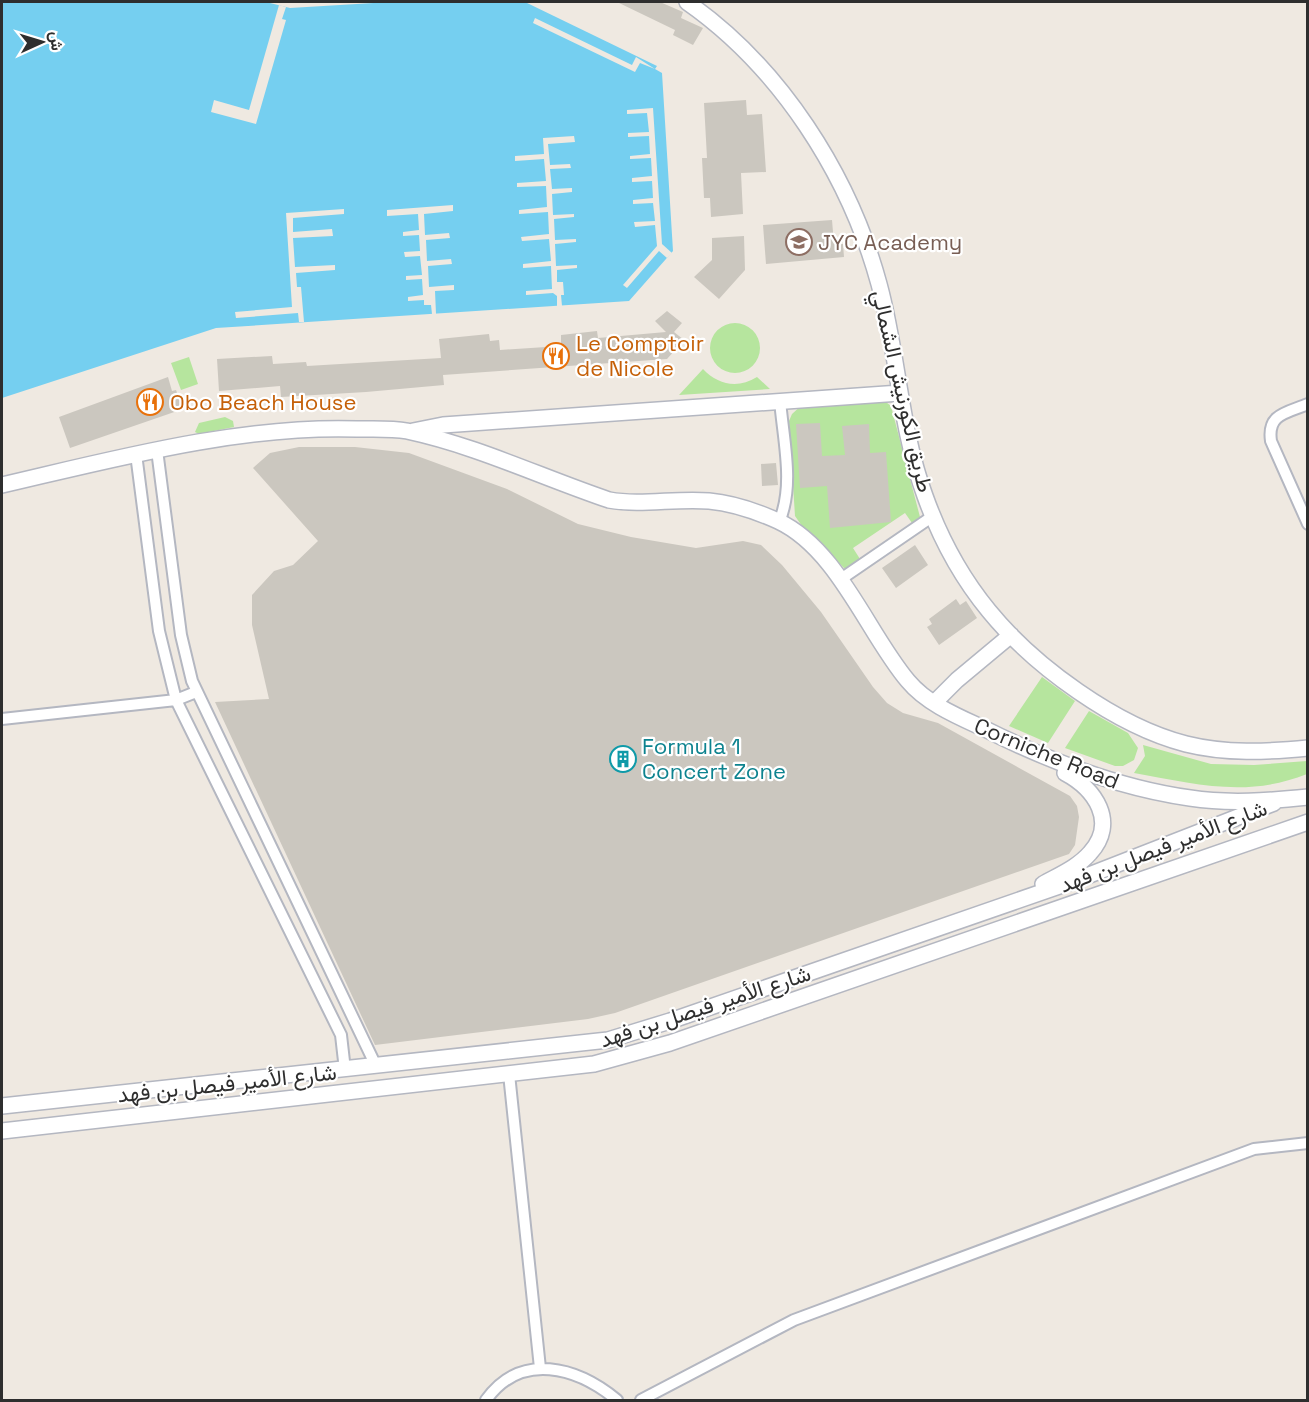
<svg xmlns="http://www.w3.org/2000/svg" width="1309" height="1402" viewBox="0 0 1309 1402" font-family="'Space Grotesk',Vazirmatn,sans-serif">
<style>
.green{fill:#b6e59e}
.water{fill:#75cff0}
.pier{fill:#efe9e1}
.building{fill:#cbc7bf}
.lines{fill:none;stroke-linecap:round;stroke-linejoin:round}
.street-casing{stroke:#b4b7c1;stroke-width:14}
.secondary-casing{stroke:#b4b7c1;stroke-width:18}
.street{stroke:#fff;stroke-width:10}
.secondary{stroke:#fff;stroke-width:15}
.labels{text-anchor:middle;stroke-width:4.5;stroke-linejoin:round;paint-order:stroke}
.education-label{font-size:22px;fill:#785e54;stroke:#fff;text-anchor:start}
.food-label{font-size:22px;fill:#c56008;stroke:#fff;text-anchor:start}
.street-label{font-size:22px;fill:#2e2e2e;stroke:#fff}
.culture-label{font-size:22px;fill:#0d838f;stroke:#fff;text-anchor:start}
</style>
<rect width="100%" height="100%" fill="#efe9e1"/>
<path class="green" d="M710 348a25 25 0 1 1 50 0a25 25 0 1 1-50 0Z
M189,357L198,384L181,390L171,363Z
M703,369C718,385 738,389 757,377L770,389L679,395Z
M882,399L891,406L920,517L912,523L905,513L853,548L860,559L847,568H844L804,529L795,516L789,421L792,414L803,404Z
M225,417L233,421L234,427L199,434L195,432L199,423Z
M1042,677L1075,701L1048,743L1009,726Z
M1089,711L1128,733L1138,748L1134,760L1123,766H1115L1065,748Z
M1143,745L1211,764L1254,765L1307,761V774C1247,798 1195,784 1134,773L1145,756Z"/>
<path class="water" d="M2,2H266L290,8L390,2H525L657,66L655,69L662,73L673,251L629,301L216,328L2,398Z"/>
<path class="pier" d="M279,5L286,7L282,19L286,20L256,124L211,112L214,100L249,110Z
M535,18L632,65L636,57L655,69L640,63L635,72L533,23Z
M653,108L662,244L672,253L667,258L659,251L627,288L623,285L657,246L655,225L635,227L634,222L655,221L653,203L633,204V200L653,198L652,181L632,182V178L652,176L651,158L630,159V156L650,154L649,136L628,137V133L649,132L647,113L627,114V110Z
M574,136L575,142L548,144L550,165L570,164L571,168L550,169L552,189L572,188V192L552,194L553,215L574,214V217L554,219L555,240L576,239V242L555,244L556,266L577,265V268L557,270V282H563L564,295H561L562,306H557V296L553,293L526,295V291L552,289L551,266L523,268V264L551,261L549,239L522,241L521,237L549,234L548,212L519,214V210L547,207L546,186L517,187V183L546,181L544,159L515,161V156L544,154L543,138Z
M453,205V211L424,214L425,235L449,233L450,238L426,240L427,261L451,259L452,264L428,266L429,287L454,285V290L435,291L436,314H432L431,305H424V300L408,301V297L423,295L422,279L406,280V276L422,275L420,256L405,257L404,252L420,251L419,235L403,236V232L419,230L418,214L387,216V210Z
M344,209V214L293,218V232L332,229L333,236L293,238L295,267L335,265V270L296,273L297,287H301L304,322H299L298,313L236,318L235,312L292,307L286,213Z"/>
<path class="building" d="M617,2H660L683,12L681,18L703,28L693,45L673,35L675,30Z
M746,100L747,115L762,114L766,172L741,173L743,214L711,217L710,198H704L702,158H707L704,103Z
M832,220L834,244H843L844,257L766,264L763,225Z
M744,236L745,270L719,299L694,277L712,260V238Z
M667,311L682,323L674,332L684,340L667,359L443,375L444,385L366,392L281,397L280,386L219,391L217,359L272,356L273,364L306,362L307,366L441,358L439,339L489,334L490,341L499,340L500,350L561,346V335L597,331L598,338L666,332L655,321Z
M168,377L172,391L176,390L183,409L70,448L59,417Z
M820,423L822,456L845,455L842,426L869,424L870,453L886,452L891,522L830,528L827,486L800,488L796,424Z
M299,447H355L409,453L507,489L578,524L631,537L696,548L743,541L761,545L782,565L821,612L873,687L887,703L903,713L938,723L1070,796L1077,806L1079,817L1075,845L1069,854L615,1013L588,1019L375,1045L215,702L269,699L252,625V595L274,571L293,565L318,541L253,468L270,453Z
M776,463L778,485L762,486L761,464Z
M915,545L928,565L896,588L882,568Z
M956,599L960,605L966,601L977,618L939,645L927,627L932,624L929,619Z"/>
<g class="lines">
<defs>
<path id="street" d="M1308,404C1286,413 1267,414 1271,441L1308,524
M157,450L181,635L192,681L376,1066
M136,454L159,631L176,700L341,1035L345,1070
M779,522C795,485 783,439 780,400
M841,579L933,516
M2,719L176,700L196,692
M509,1074L540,1368
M486,1400C521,1351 577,1367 617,1400
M641,1400L794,1320L1254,1149L1308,1143"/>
<path id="secondary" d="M687,2C780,67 849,174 879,284C898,353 900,429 925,496C940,538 961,577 989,611C1034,666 1116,726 1186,744C1226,754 1267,752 1308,748
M413,431L443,425L900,393
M2,485C114,459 240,425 357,429C373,429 391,428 407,431C477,446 541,477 609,500C642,506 675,498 709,501C731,503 758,512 778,521C838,549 868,634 908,681C927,704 959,717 985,729C1049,761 1118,788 1190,798C1228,804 1269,801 1308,797
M934,703L957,680L1011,635
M1043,884C1059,875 1078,867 1090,853C1118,822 1095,789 1065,773
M2,1106L608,1040L670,1021L1074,881L1274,803
M2,1131L594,1064L670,1043L1308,822"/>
</defs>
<use href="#street" class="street-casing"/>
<use href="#secondary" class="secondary-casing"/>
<use href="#street" class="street"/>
<use href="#secondary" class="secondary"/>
</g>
<defs>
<symbol id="school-ring" viewBox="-11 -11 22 22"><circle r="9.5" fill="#fff" stroke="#8d6e63" stroke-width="1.5"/><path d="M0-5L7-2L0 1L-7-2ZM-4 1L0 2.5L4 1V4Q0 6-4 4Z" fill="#8d6e63"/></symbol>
<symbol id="restaurant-ring" viewBox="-11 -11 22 22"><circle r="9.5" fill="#fff" stroke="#e8710a" stroke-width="1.5"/><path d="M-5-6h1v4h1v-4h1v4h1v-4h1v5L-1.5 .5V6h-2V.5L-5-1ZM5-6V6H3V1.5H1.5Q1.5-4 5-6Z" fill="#e8710a"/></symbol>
<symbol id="building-ring" viewBox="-11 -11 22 22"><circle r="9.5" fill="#fff" stroke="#0f9aa8" stroke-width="1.5"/><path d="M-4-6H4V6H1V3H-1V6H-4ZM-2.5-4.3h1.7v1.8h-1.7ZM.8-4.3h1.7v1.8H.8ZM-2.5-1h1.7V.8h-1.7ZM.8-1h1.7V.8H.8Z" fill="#0f9aa8"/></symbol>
</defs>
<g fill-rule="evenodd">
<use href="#school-ring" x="784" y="227" width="30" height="30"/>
<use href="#restaurant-ring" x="541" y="341" width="30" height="30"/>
<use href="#restaurant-ring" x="135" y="387" width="30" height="30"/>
<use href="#building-ring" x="608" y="744" width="30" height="30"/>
</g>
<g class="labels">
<g class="education-label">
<text x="818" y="250">JYC Academy</text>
</g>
<g class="food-label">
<text x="576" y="351">Le Comptoir<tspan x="576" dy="25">de Nicole</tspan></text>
<text x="170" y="410">Obo Beach House</text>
</g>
<g class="street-label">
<text transform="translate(903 391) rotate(77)" y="8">طريق الكورنيش الشمالي</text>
<text transform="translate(1047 753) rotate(22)" y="8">Corniche Road</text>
<text transform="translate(1163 846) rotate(-21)" y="8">شارع الأمير فيصل بن فهد</text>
<text transform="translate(705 1006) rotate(-18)" y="8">شارع الأمير فيصل بن فهد</text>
<text transform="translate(227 1083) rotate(-6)" y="8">شارع الأمير فيصل بن فهد</text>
</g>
<g class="culture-label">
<text x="642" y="754">Formula 1<tspan x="642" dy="25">Concert Zone</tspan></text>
</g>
</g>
<rect width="1309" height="1402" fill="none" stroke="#2e2e2e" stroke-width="6"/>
<g transform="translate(42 42) rotate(86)" stroke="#ffffff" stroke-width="4.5" paint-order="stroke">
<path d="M0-4.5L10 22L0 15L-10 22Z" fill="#2e2e2e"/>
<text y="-9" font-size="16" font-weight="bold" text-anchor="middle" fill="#2e2e2e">ش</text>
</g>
</svg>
